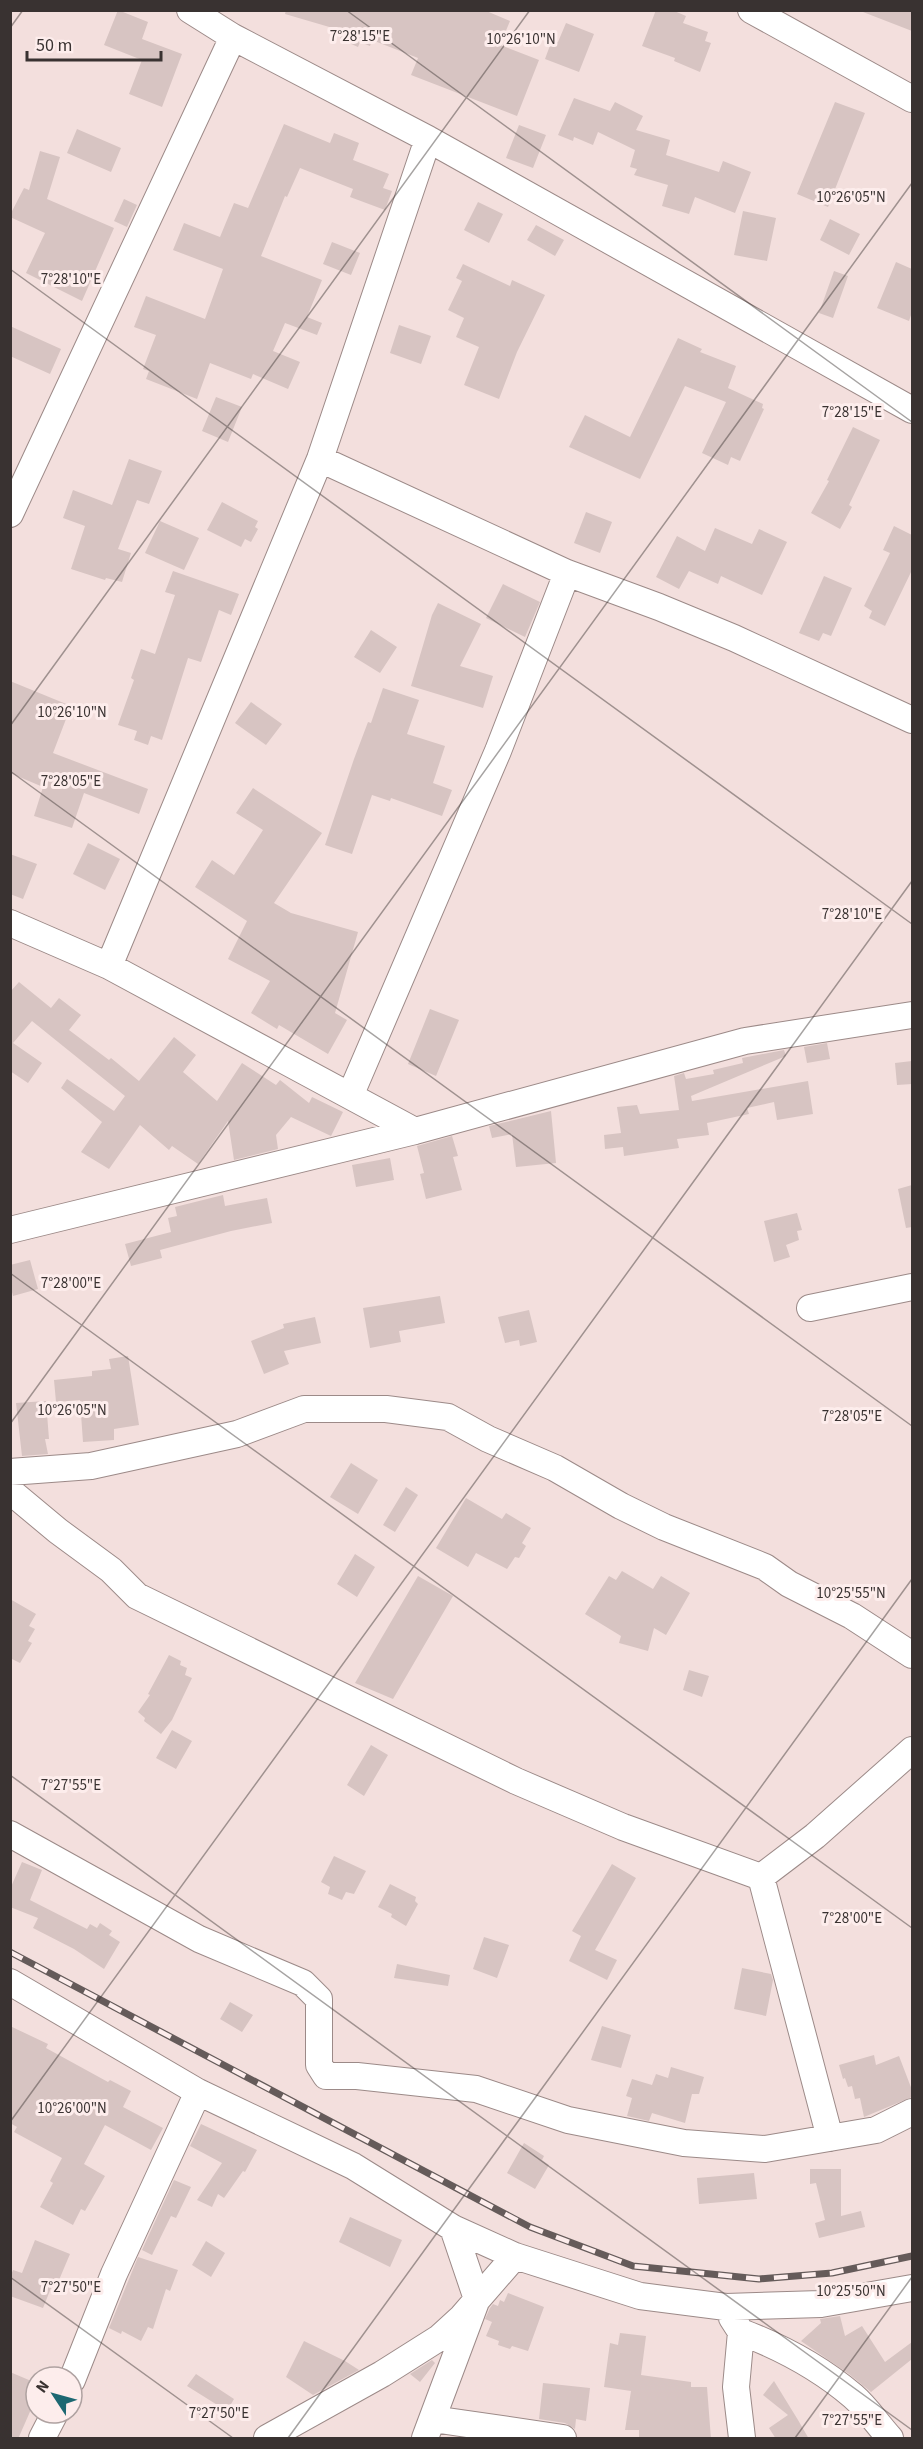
<svg xmlns="http://www.w3.org/2000/svg" width="923" height="2449" viewBox="0 0 923 2449" font-family="'Source Sans 3',sans-serif">
<style>
.building{fill:#d7c4c2}
.lines{fill:none;stroke-linecap:round;stroke-linejoin:round}
.minor-casing{stroke:#9c8a88;stroke-width:28}
.minor{stroke:#fff;stroke-width:26}
.rail-casing{stroke:#655b5a;stroke-width:7}
.rail{stroke:#fdedec;stroke-width:4.5;stroke-dasharray:14;stroke-linecap:butt}
.ticks{fill:none;stroke:#393231;stroke-width:1.5;stroke-opacity:0.45}
.ticks-label{font-size:15px;text-anchor:middle;fill:#393231;stroke:#fdedec;stroke-width:6;stroke-linejoin:round;paint-order:stroke}
</style>
<rect width="100%" height="100%" fill="#f3dfdd"/>
<path class="building" d="M118,10L148,22L142,39L182,54L162,107L129,94L142,60L104,45Z
M286,10H484L510,21L500,45L539,60L517,116L411,75L418,58L372,40L370,46L360,42L358,47L340,39L343,31L285,14Z
M656,10H672L686,16L683,23L708,32L705,41L711,43L700,72L674,61L675,58L642,46Z
M863,10H912V31L863,12Z
M566,23L594,34L579,72L545,59L552,40L558,42Z
M574,98L610,111L615,102L643,116L636,130L670,140L666,155L719,172L723,161L751,172L735,213L695,197L689,214L662,206L668,185L634,175L637,169L630,167L635,150L598,132L593,145L574,137L573,141L558,135Z
M835,102L865,113L828,207L797,194Z
M284,124L330,143L334,133L359,143L353,160L389,174L383,188L392,191L385,210L350,197L353,189L300,168L287,197L285,196L261,256L322,280L307,317L322,323L317,335L285,323L273,351L300,362L288,389L253,374L251,379L210,363L197,399L146,379L149,371L143,369L156,335L134,327L146,296L205,319L223,269L173,250L184,223L220,237L234,203L248,208Z
M519,125L546,135L533,168L506,158Z
M77,129L121,148L111,172L67,153Z
M40,151L60,157L47,199L114,228L82,301L26,273L45,233L10,217V215L24,188L29,190Z
M124,199L137,205L127,227L114,221Z
M478,202L503,214L489,243L464,230Z
M743,211L776,218L767,261L734,255Z
M830,219L860,234L849,255L820,240Z
M536,225L564,240L555,256L527,240Z
M332,242L360,253L351,275L323,264Z
M896,262L912,269V312L909,321L877,308Z
M463,264L510,286L512,280L545,295L517,352L499,399L464,385L479,347L456,337L464,318L448,310L462,281L456,278Z
M834,271L848,276L833,318L819,313Z
M399,325L431,336L421,364L390,353Z
M10,326L61,349L50,374L10,356Z
M678,338L702,349L700,352L736,366L728,388L763,404L762,408L764,409L740,461L731,457L728,465L702,453L726,402L685,386L640,479L569,447L585,415L630,437Z
M216,397L242,407L228,442L202,431Z
M853,427L880,440L849,505L852,507L840,529L811,513L829,481L827,480Z
M129,459L162,471L149,504L137,500L118,549L131,553L122,582L106,578L105,580L71,569L85,526L63,518L73,490L112,505Z
M222,502L258,521L255,527L258,529L251,542L245,539L241,547L207,530Z
M586,512L612,522L600,553L574,543Z
M160,521L199,538L184,570L145,553Z
M894,526L912,535V570L885,626L869,618L872,611L864,606L890,553L883,550Z
M715,528L752,544L759,529L787,542L762,595L721,576L718,584L689,571L679,589L656,577L677,536L705,551Z
M173,571L239,594L231,615L219,610L201,662L188,658L162,740L151,736L148,745L134,740L137,731L118,725L134,680L131,678L141,649L155,654L175,595L165,592Z
M824,576L852,588L831,636L823,633L819,641L799,633Z
M503,584L540,602L525,637L486,618Z
M438,603L481,624L460,666L493,676L483,708L411,686L432,615Z
M371,630L397,647L380,673L354,657Z
M10,681L71,706L53,753L148,789L139,814L84,793L72,828L34,816L43,787L10,773Z
M383,688L419,700L407,734L445,746L433,783L452,790L442,816L391,798L390,801L372,795L352,854L325,845L354,759L368,722L371,723Z
M251,702L282,724L266,745L235,723Z
M253,788L322,833L274,903L291,913L358,932L335,1013L347,1020L328,1054L279,1025L277,1029L251,1013L270,981L228,959L247,921L195,887L212,860L234,875L263,830L236,813Z
M88,843L120,859L105,890L73,874Z
M10,854L37,864L23,899L10,894Z
M19,982L51,1008L59,998L81,1015L69,1030L109,1060L111,1058L139,1081L174,1037L196,1055L183,1072L217,1101L242,1063L276,1085L280,1080L309,1103L312,1097L343,1112L331,1136L291,1117L276,1135L278,1149L234,1160L228,1121L198,1164L172,1146L169,1150L140,1125L109,1169L81,1152L102,1122L61,1088L67,1079L114,1111L125,1096L32,1021L13,1043L42,1063L28,1083L10,1071V992Z
M430,1009L459,1020L436,1076L408,1064Z
M827,1043L830,1059L807,1063L804,1047Z
M784,1050L786,1056L691,1096L692,1101L808,1081L813,1114L777,1120L774,1102L747,1108L749,1114L707,1123L709,1135L677,1139L679,1148L624,1156L623,1147L605,1149L604,1135L621,1133L617,1107L637,1105L640,1114L679,1110L674,1076L684,1073L686,1079L714,1074L713,1070L743,1063L742,1058Z
M912,1061V1084L897,1085L895,1063Z
M551,1111L556,1163L516,1167L512,1134L492,1138L489,1126Z
M452,1136L458,1156L453,1157L462,1190L426,1199L420,1174L424,1173L417,1146Z
M390,1158L394,1180L356,1187L352,1165Z
M912,1185V1227L906,1228L898,1189Z
M223,1195L225,1206L267,1198L272,1223L231,1231L160,1250L162,1258L131,1266L125,1244L171,1232L168,1218L177,1216L175,1207Z
M797,1213L802,1230L797,1231L799,1240L786,1245L790,1257L774,1262L764,1221Z
M30,1260L38,1289L13,1296L10,1284V1265Z
M440,1296L445,1323L399,1331L401,1342L370,1348L363,1308Z
M529,1310L537,1342L520,1346L519,1340L505,1343L498,1317Z
M315,1317L321,1343L284,1351L289,1364L264,1374L251,1341L284,1328L283,1324Z
M128,1356L139,1425L114,1429V1440L83,1442L80,1400L56,1402L54,1380L92,1376V1371L111,1369L109,1359Z
M46,1401L49,1439H45L48,1454L22,1456L16,1403Z
M351,1463L378,1480L358,1514L330,1497Z
M406,1487L418,1495L395,1532L383,1525Z
M466,1498L502,1519L506,1513L531,1528L522,1543L526,1546L519,1558L515,1557L507,1569L476,1553L468,1567L436,1548Z
M355,1554L375,1567L357,1597L337,1584Z
M622,1571L653,1589L661,1576L690,1593L666,1635L654,1628L648,1651L619,1643L621,1636L585,1614L609,1576L616,1580Z
M418,1576L453,1596L393,1699L355,1683Z
M10,1599L36,1614L29,1626L35,1629L28,1641L32,1643L20,1663L10,1658Z
M169,1655L181,1661L180,1665L187,1668L185,1675L192,1678L172,1720L161,1734L144,1721L145,1718L138,1712L150,1695L148,1694Z
M689,1670L709,1676L702,1697L683,1690Z
M172,1730L192,1741L176,1769L156,1758Z
M371,1745L388,1755L364,1796L347,1785Z
M334,1856L366,1871L354,1894L346,1892L342,1900L328,1894L330,1887L321,1882Z
M22,1862L42,1870L30,1900L87,1929L90,1924L97,1928L100,1923L112,1931L109,1935L120,1942L104,1969L74,1949L33,1928L38,1918L10,1907V1889Z
M612,1864L636,1878L595,1950L617,1960L607,1980L569,1961L581,1936L572,1931Z
M390,1884L416,1897L415,1901L418,1904L406,1926L391,1917L392,1914L378,1907Z
M484,1937L509,1945L497,1978L473,1969Z
M397,1964L450,1975L448,1986L394,1978Z
M742,1968L771,1974L773,1980L766,2016L734,2009Z
M230,2002L253,2015L242,2032L220,2019Z
M10,2026L48,2044L46,2048L108,2082L110,2080L131,2091L123,2107L163,2128L151,2150L105,2125L84,2164L105,2176L85,2211L81,2209L73,2225L40,2207L53,2183L50,2181L62,2158L14,2132L17,2127L10,2123Z
M602,2026L631,2035L621,2068L591,2060Z
M874,2055L876,2065L899,2056L912,2090V2097L864,2117L860,2098L855,2099L852,2086L848,2087L845,2078L843,2079L839,2065Z
M671,2067L704,2077L699,2094H692L685,2123L652,2113L649,2121L627,2116L632,2098L626,2096L632,2079L652,2085L656,2074L668,2078Z
M201,2124L257,2150L245,2172L243,2171L224,2198L218,2194L212,2207L197,2200L222,2163L190,2146Z
M524,2143L544,2156L542,2160L549,2165L535,2189L507,2173Z
M810,2169H841V2216L861,2211L865,2227L819,2238L815,2223L825,2220L816,2183L810,2184Z
M754,2173L757,2199L699,2204L697,2178Z
M174,2180L191,2187L176,2218L171,2216L152,2255L142,2250Z
M350,2217L402,2240L390,2267L339,2242Z
M35,2240L70,2254L59,2280L55,2278L43,2308L10,2296V2277L13,2270L22,2273Z
M206,2241L225,2253L211,2277L192,2265Z
M138,2257L178,2270L170,2291L166,2289L153,2329L148,2327L141,2341L122,2331L121,2334L109,2328Z
M508,2293L544,2307L528,2351L512,2346L510,2349L498,2345L499,2341L486,2336L492,2322L485,2319L490,2308L493,2304L498,2306L500,2300L504,2302Z
M840,2316L845,2336L862,2326L885,2362L912,2342V2359L871,2392L849,2374L801,2341L821,2323L820,2319Z
M620,2333L646,2336L641,2375L691,2382V2387H707L711,2439H639V2430H625L631,2391L604,2387L610,2343L618,2345Z
M304,2341L345,2361L359,2370L313,2395L286,2377Z
M432,2360L435,2363L420,2382L410,2374Z
M10,2372L36,2383V2398L18,2439H10Z
M196,2374L234,2399L227,2411L187,2386Z
M774,2381L798,2420L809,2439H776L769,2428L788,2415L763,2395Z
M543,2383L590,2388L586,2421L576,2419L575,2429L565,2423L539,2419Z"/>
<g class="lines">
<defs>
<path id="minor" d="M190,10L233,37L428,139L912,410
M751,10L912,99
M320,459L567,573L659,607L734,638L912,720
M10,514L233,37
M10,923L109,966L415,1131
M109,966L320,459L428,139
M350,1096L498,751L567,573
M10,1230L415,1131L745,1041L912,1015
M810,1308L912,1287
M10,1472L91,1466L237,1434L304,1409H386L448,1417L488,1439L555,1468L621,1506L664,1527L765,1567L789,1584L852,1616L912,1655
M10,1491L58,1531L111,1570L137,1596L516,1781L623,1827L761,1877
M10,1834L199,1939L303,1983L319,1999V2065L326,2076H357L476,2089L568,2120L684,2143L765,2149L876,2130L912,2112
M761,1877L830,2138
M761,1877L815,1836L912,1750
M10,1982L198,2092L353,2166L453,2228L515,2256L640,2296L726,2307L821,2304L912,2288
M732,2318L741,2332L736,2387L742,2438
M741,2332C781,2347 820,2368 853,2396C867,2408 878,2425 890,2438
M72,2380L114,2274L198,2092
M433,2419L563,2438
M42,2438L55,2413
M267,2438L382,2374L439,2338L462,2317L515,2256
M425,2438L477,2299L453,2228"/>
</defs>
<use href="#minor" class="minor-casing"/>
<use href="#minor" class="minor"/>
<defs>
<path id="rail" d="M10,1952L530,2227L633,2266L759,2279L832,2273L912,2256"/>
</defs>
<use href="#rail" class="rail-casing"/>
<use href="#rail" class="rail"/>
</g>
<path class="ticks" d="M346,10L912,422M10,28L23,10M10,269L912,924M10,726L530,10M10,771L912,1426M10,1273L912,1928M10,1424L912,183M10,1775L912,2430M10,2122L912,881M10,2277L233,2438M288,2438L912,1579M795,2438L912,2277"/>
<g class="ticks-label">
<text x="360" y="41">7°28'15"E</text>
<text x="521" y="44">10°26'10"N</text>
<text x="851" y="202">10°26'05"N</text>
<text x="71" y="284">7°28'10"E</text>
<text x="852" y="417">7°28'15"E</text>
<text x="72" y="717">10°26'10"N</text>
<text x="71" y="786">7°28'05"E</text>
<text x="852" y="919">7°28'10"E</text>
<text x="71" y="1288">7°28'00"E</text>
<text x="72" y="1415">10°26'05"N</text>
<text x="852" y="1421">7°28'05"E</text>
<text x="851" y="1598">10°25'55"N</text>
<text x="71" y="1790">7°27'55"E</text>
<text x="852" y="1923">7°28'00"E</text>
<text x="72" y="2113">10°26'00"N</text>
<text x="71" y="2292">7°27'50"E</text>
<text x="851" y="2296">10°25'50"N</text>
<text x="219" y="2418">7°27'50"E</text>
<text x="852" y="2425">7°27'55"E</text>
</g>
<rect width="923" height="2449" fill="none" stroke="#393231" stroke-width="24"/>
<g transform="translate(54 2395) rotate(306)"><circle r="28" fill="#fdedec" stroke="#afa2a1" stroke-width="1.5"/>
<path d="M0-4.5L10 22L0 15L-10 22Z" fill="#1d6872"/>
<text y="-9" font-size="16" font-weight="bold" text-anchor="middle" fill="#393231">N</text>
</g>
<path d="M27 51v9h134v-9" fill="none" stroke="#393231" stroke-width="3"/>
<text x="36" y="51" font-size="18" fill="#393231" stroke="#fdedec" stroke-width="4.5" paint-order="stroke">50 m</text>
</svg>
